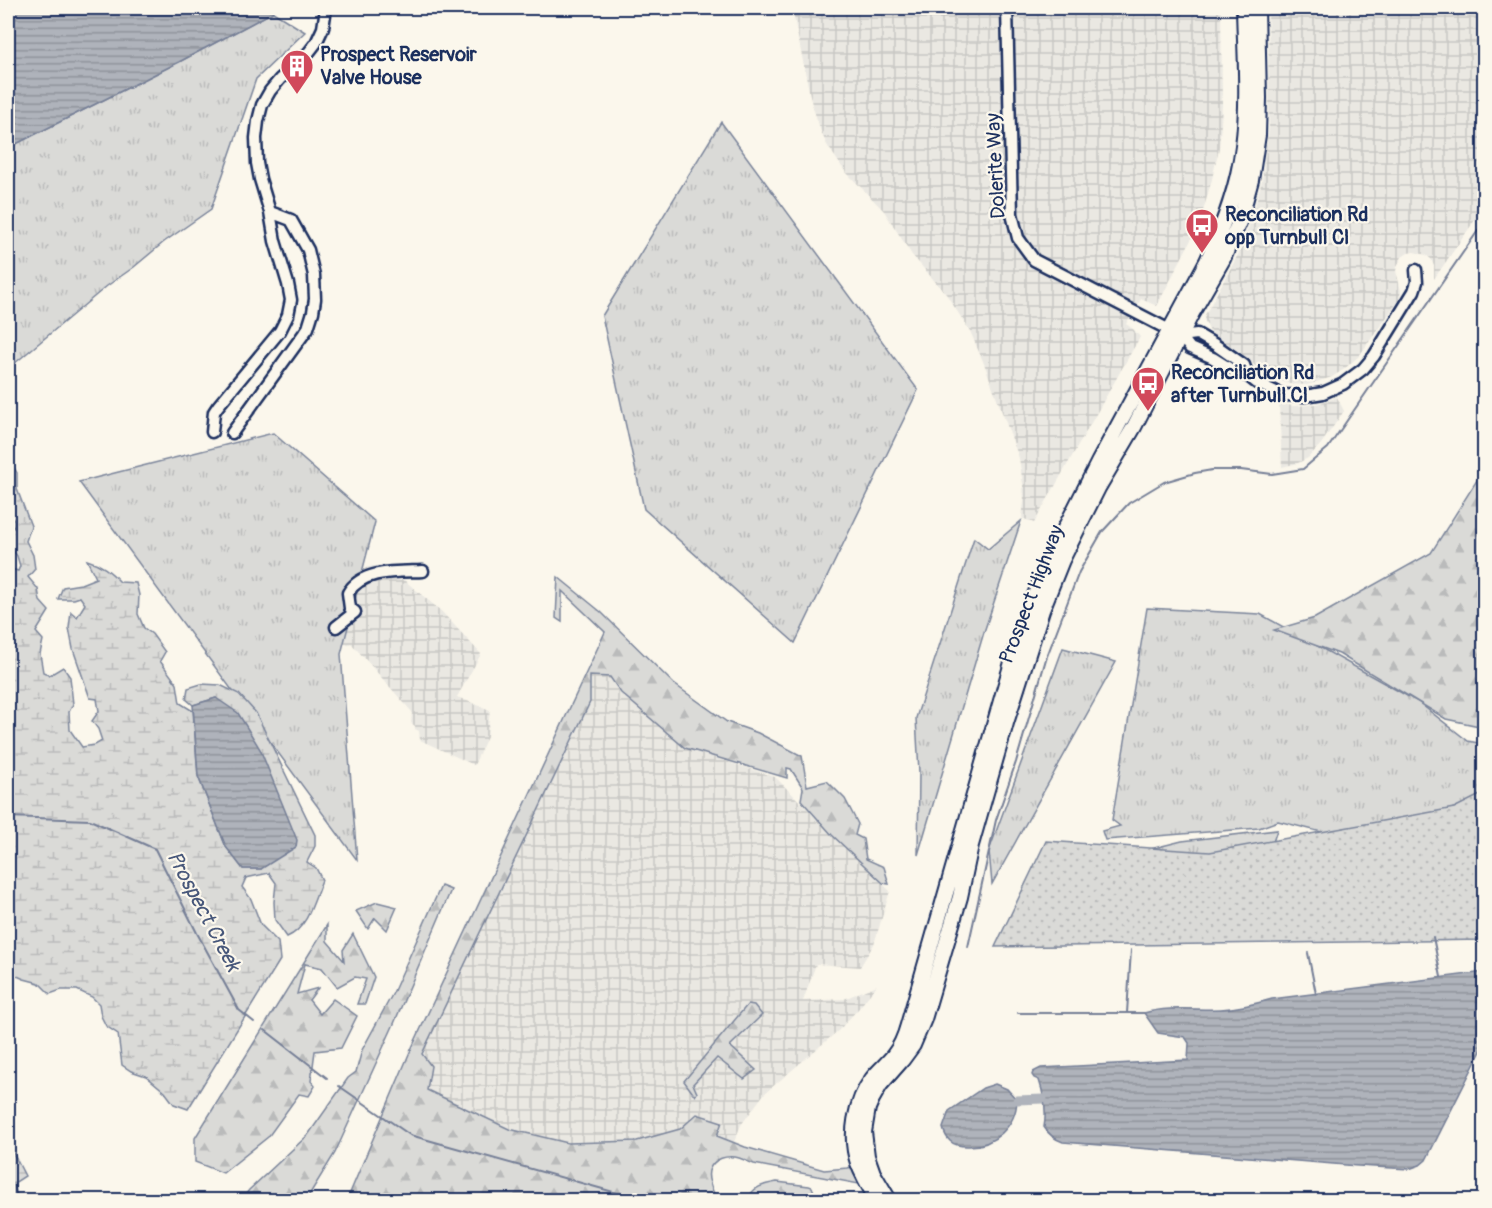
<svg xmlns="http://www.w3.org/2000/svg" width="1492" height="1208" viewBox="0 0 1492 1208" font-family="Pangolin,sans-serif">
<style>
.industrial{fill:url(#industrial-grid)}
.grass{fill:url(#grass-tufts);stroke:#7a849a;stroke-width:1.5}
.forest{fill:url(#forest-firs);stroke:#7a849a;stroke-width:1.5}
.wetland{fill:url(#wetland-marsh);stroke:#7a849a;stroke-width:1.5}
.park{fill:url(#park-dots);stroke:#7a849a;stroke-width:1.5}
.water{fill:url(#water-rules);stroke:#747e96;stroke-width:1.5}
.lines{fill:none;stroke-linecap:round;stroke-linejoin:round}
.stream{stroke:#747e96;stroke-width:2}
.canal{stroke:#afb3bb;stroke-width:9}
.street-casing{stroke:#1b2f5e;stroke-width:15}
.secondary-casing{stroke:#1b2f5e;stroke-width:18}
.street{stroke:#fbf7ec;stroke-width:10}
.secondary{stroke:#fbf7ec;stroke-width:14}
.labels{text-anchor:middle;stroke-width:4.5;stroke-linejoin:round;paint-order:stroke}
.poi-label{font-size:20px;font-weight:bold;fill:#1b2f5e;stroke:#fbf7ec;text-anchor:start}
.street-label{font-size:20px;fill:#1b2f5e;stroke:#fbf7ec}
.water-label{font-size:21px;font-style:italic;fill:#47577a;stroke:#fbf7ec}
</style>
<defs>
<pattern id="industrial-grid" width="8" height="8" patternUnits="userSpaceOnUse" patternTransform="scale(1.5)"><rect width="8" height="8" fill="#eae8e2"/><path d="M0 4h8M4 0v8" fill="none" stroke="#c8c7c4"/></pattern>
<pattern id="grass-tufts" width="24" height="20" patternUnits="userSpaceOnUse" patternTransform="scale(1.5)"><rect width="24" height="20" fill="#dadad7"/><path d="M3 7l-1-3M5 7V3M7 7l1-3M15 17l-1-3M17 17v-4M19 17l1-3" fill="none" stroke="#babbbb"/></pattern>
<pattern id="forest-firs" width="22" height="20" patternUnits="userSpaceOnUse" patternTransform="scale(1.5)"><rect width="22" height="20" fill="#dadad7"/><path d="M5 1l3.5 6h-7zM16 11l3.5 6h-7z" fill="#babbbb"/></pattern>
<pattern id="wetland-marsh" width="20" height="14" patternUnits="userSpaceOnUse" patternTransform="scale(1.5)"><rect width="20" height="14" fill="#dadad7"/><path d="M1 5h8M5 5V1M11 12h8M15 12V8" fill="none" stroke="#babbbb"/></pattern>
<pattern id="park-dots" width="8" height="8" patternUnits="userSpaceOnUse" patternTransform="scale(1.5)"><rect width="8" height="8" fill="#dadad7"/><path d="M2 2h.1M6 6h.1" fill="none" stroke="#babbbb" stroke-width="1.8" stroke-linecap="round"/></pattern>
<pattern id="water-rules" width="6" height="5" patternUnits="userSpaceOnUse" patternTransform="scale(1.5)"><rect width="6" height="5" fill="#afb3bb"/><path d="M0 2.5h6" fill="none" stroke="#8e929b"/></pattern>
</defs>
<rect width="100%" height="100%" fill="#fbf7ec"/>
<filter id="ink" filterUnits="userSpaceOnUse"><feTurbulence type="fractalNoise" baseFrequency=".0167" numOctaves="2"/><feDisplacementMap in="SourceGraphic" scale="12" xChannelSelector="R" yChannelSelector="G"/><feConvolveMatrix kernelMatrix="1 2 1 2 8 2 1 2 1" color-interpolation-filters="sRGB"/></filter>
<g filter="url(#ink)">
<path class="industrial" d="M792,8H1221L1222,103L1221,124L1219,148L1212,179L1203,211L1194,234L1157,306L1141,299L1126,324L1133,329L1140,337L1034,523L1022,518L1024,501L1023,484L1019,458L985,366L970,331L946,294L912,255L884,211L844,170L827,145L822,134L812,105Z
M1268,8H1484V207L1434,279V266L1431,259L1426,255L1414,252L1408,253L1402,257L1397,266L1396,271L1401,291L1399,300L1359,356L1343,370L1332,377L1307,385L1289,384L1265,375L1240,352L1210,332L1204,319L1205,315L1240,251L1252,217L1262,180L1269,127Z
M1337,397L1344,411L1321,444L1308,458L1298,463L1282,467L1279,404L1294,406L1309,405L1320,403Z
M375,566H386L387,580H404L441,611L481,654L457,697L490,710L487,737L474,765L420,740L419,731L415,729V726L411,723L412,712L351,643L347,645L329,625L356,573L368,567Z
M589,676L610,677L621,693L685,748L775,777L890,891L874,944L860,967L816,964L803,1001L844,999L877,985L859,1008L839,1030L764,1094L741,1125L734,1142L716,1136L722,1123L680,1129L637,1141L568,1143L510,1129L427,1090L431,1066L422,1054L590,703Z"/>
<path class="grass" d="M273,12L305,32L256,79L211,209L164,242L134,267L107,286L8,369V148L179,62Z
M721,122L918,390L795,643L644,509L602,316Z
M273,433L375,522L341,654L357,860L79,482Z
M1021,521L984,632L918,855L919,772L916,718L974,538L988,549Z
M1147,608L1260,614L1418,702L1468,741L1484,744V797L1361,842L1278,821L1259,828L1105,840L1102,831L1120,826L1112,820Z
M1063,648L1116,662L992,884L989,851Z
M1277,830L1272,845L1187,862L1090,864L1182,841Z"/>
<path class="forest" d="M1484,469V727L1446,719L1339,654L1274,630L1315,618L1431,553Z
M558,577L601,612L674,684L727,722L758,733L802,756L807,786L827,781L845,799L858,824L855,835L863,839L866,859L884,867L889,884L883,883L832,835L801,800L803,788L791,769L787,768V778L685,748L621,693L610,677L590,676V702L422,1054L431,1066L427,1090L509,1129L568,1143L637,1141L680,1129L697,1114L722,1122L717,1136L745,1147L824,1170L848,1168L854,1166L861,1182L859,1184L754,1164C748,1162 741,1158 735,1157C718,1155 704,1166 710,1183C712,1190 714,1196 719,1200H347L409,1054L605,632L562,591V622L556,618Z
M441,886L451,890L393,1026L335,1153L306,1200H241L249,1190L308,1135L348,1078L356,1072L362,1050L393,993Z
M377,902L397,907L387,930L375,918L368,929L356,911Z
M327,925V941L344,961L343,950L353,934L374,977L365,1004H357L366,979L355,977L337,987L322,968L305,964L297,994L318,988L309,1000L320,1014L333,999L357,1016L341,1048L315,1051L311,1081L315,1086L309,1096L299,1094L268,1137L223,1173L195,1162V1138Z
M748,1004L754,1005L762,1015L730,1046L756,1070L744,1079L717,1058L693,1084L697,1093L695,1096L684,1081Z
M777,1182L809,1186L812,1187L814,1192L802,1200H749C750,1187 766,1184 777,1182Z"/>
<path class="wetland" d="M8,457L17,473V489L31,526L26,541L33,555L35,569L28,577L38,589L40,601L49,611L36,632L43,640L40,654L43,672L50,675L63,667L70,677L73,704L69,712L70,730L82,747L95,745L102,741L98,729L92,721L99,711L97,699L90,698L73,649L69,628L71,612L77,617L85,604L80,597L74,599H58L63,587L81,584L96,578L87,560C101,564 110,571 120,582L136,583L139,595L138,614L144,628L152,634L165,652L160,661L177,684L180,703L193,711L198,776L226,847L243,869H261L216,698L193,705L186,699L188,688L201,684L220,685L239,694L256,713L315,835V846L307,862L316,868L322,880C314,900 308,928 287,937L275,920L274,902L276,883L269,873L246,878L242,887L251,899L261,925L278,942L280,960L188,1109L174,1104L165,1092L146,1076L131,1071L122,1065L118,1034L106,1026L101,1016L99,1004L92,997L77,990H61L50,994L39,983L24,979L8,972V568L18,571L20,566L17,556L8,544V522L14,528V520L9,515L10,505L8,500Z
M8,1145L11,1149L25,1176L14,1183L18,1200H8Z"/>
<path class="park" d="M1484,793V940L995,947L1046,841L1210,852L1454,808Z"/>
<path class="water" d="M8,8H271L273,12L179,62L8,148Z
M216,698L238,713L260,749L297,840L296,847L261,869H243L226,847L198,776L193,705Z
M1484,972V1045L1426,1160L1420,1165L1409,1169L1358,1166L1063,1142C1054,1139 1049,1135 1044,1127C1047,1111 1044,1095 1039,1080L1034,1078L1032,1075L1033,1072L1041,1068L1188,1060L1189,1043L1185,1037L1158,1033L1144,1013C1169,1006 1195,1010 1221,1009C1238,1008 1255,1004 1272,999Z
M995,1084L1007,1089L1017,1100C1016,1126 994,1147 967,1146C962,1146 954,1145 950,1141C947,1138 944,1132 943,1128L949,1111L983,1088Z"/>
<g class="lines">
<path class="stream" d="M8,817L90,820L155,849L197,933L239,1010L254,1022
M1433,937L1441,977
M968,947L996,820L1016,762L1046,659L1079,572L1102,532L1129,503L1164,482L1195,473L1212,470H1241L1272,474L1303,469L1328,448L1484,222
M1308,953L1316,994
M1018,1013H1144
M1127,1013L1131,950
M265,1030L327,1078
M339,1086L410,1135L642,1200"/>
<path class="canal" d="M1017,1100L1043,1099"/>
<defs>
<path id="street" d="M1007,8L1012,214L1018,238L1034,260L1181,336L1190,348L1213,358L1237,373L1248,376L1257,383L1276,392L1285,395L1305,396L1323,393L1343,384L1363,369L1374,356L1414,291L1417,282L1416,270
M1181,336L1197,334L1214,344L1244,365L1248,376
M212,432L214,412L218,406L280,331L288,315L291,300L288,284L275,241L270,212L260,179L257,163L256,138L258,121L262,105L270,91L280,79L306,56L316,43L323,28L326,8
M232,433L308,328L313,312L315,299L314,275L308,250L291,220L270,212
M336,627L355,612L350,608L348,593C362,569 398,572 423,571"/>
<path id="secondary" d="M877,1200C870,1188 863,1176 858,1163C849,1136 855,1102 872,1079C879,1070 888,1063 894,1055C901,1046 905,1036 908,1025L1015,652L1032,602L1053,552L1099,461L1207,261C1224,224 1238,187 1243,146C1249,101 1245,53 1244,8
M889,1200L873,1173L867,1156L864,1132L868,1108L872,1099L880,1085L902,1060L913,1045L924,1019L960,897L971,845L1006,723L1042,610L1062,560L1098,488L1134,427L1192,313L1223,259L1240,220L1251,180L1258,135L1259,98L1257,8"/>
</defs>
<use href="#street" class="street-casing"/>
<use href="#secondary" class="secondary-casing"/>
<use href="#street" class="street"/>
<use href="#secondary" class="secondary"/>
</g>
</g>
<defs>
<symbol id="building-pin" viewBox="-11 -11 22 30"><path d="M0 17L-7.5 6A9.5 9.5 0 1 1 7.5 6Z" fill="#d1495b" stroke="#fbf7ec"/><path d="M-4-6H4V6H1V3H-1V6H-4ZM-2.5-4.3h1.7v1.8h-1.7ZM.8-4.3h1.7v1.8H.8ZM-2.5-1h1.7V.8h-1.7ZM.8-1h1.7V.8H.8Z" fill="#fff"/></symbol>
<symbol id="bus-pin" viewBox="-11 -11 22 30"><path d="M0 17L-7.5 6A9.5 9.5 0 1 1 7.5 6Z" fill="#d1495b" stroke="#fbf7ec"/><path d="M-5-6H5V4H4V6H2V4H-2V6H-4V4H-5ZM-3.5-4V0h7V-4ZM-3.5 1.2v1.5H-2V1.2ZM2 1.2v1.5H3.5V1.2Z" fill="#fff"/></symbol>
</defs>
<g fill-rule="evenodd">
<use href="#building-pin" x="278" y="47" width="38" height="52"/>
<use href="#bus-pin" x="1183" y="206" width="38" height="52"/>
<use href="#bus-pin" x="1129" y="364" width="38" height="52"/>
</g>
<g class="labels">
<g class="poi-label">
<text x="320" y="61">Prospect Reservoir<tspan x="320" dy="23">Valve House</tspan></text>
<text x="1225" y="221">Reconciliation Rd<tspan x="1225" dy="23">opp Turnbull Cl</tspan></text>
<text x="1171" y="379">Reconciliation Rd<tspan x="1171" dy="23">after Turnbull Cl</tspan></text>
</g>
<g class="street-label">
<text transform="translate(995 166) rotate(-93)" y="7">Dolerite Way</text>
<text transform="translate(1031 594) rotate(-69)" y="7">Prospect Highway</text>
</g>
<g class="water-label">
<text transform="translate(204 911) rotate(62)" y="7">Prospect Creek</text>
</g>
</g>
<rect width="1492" height="1208" fill="none" stroke="#fbf7ec" stroke-width="30"/>
<rect x="15" y="15" width="1462" height="1178" fill="none" stroke="#1b2f5e" stroke-width="2" filter="url(#ink)"/>
</svg>
